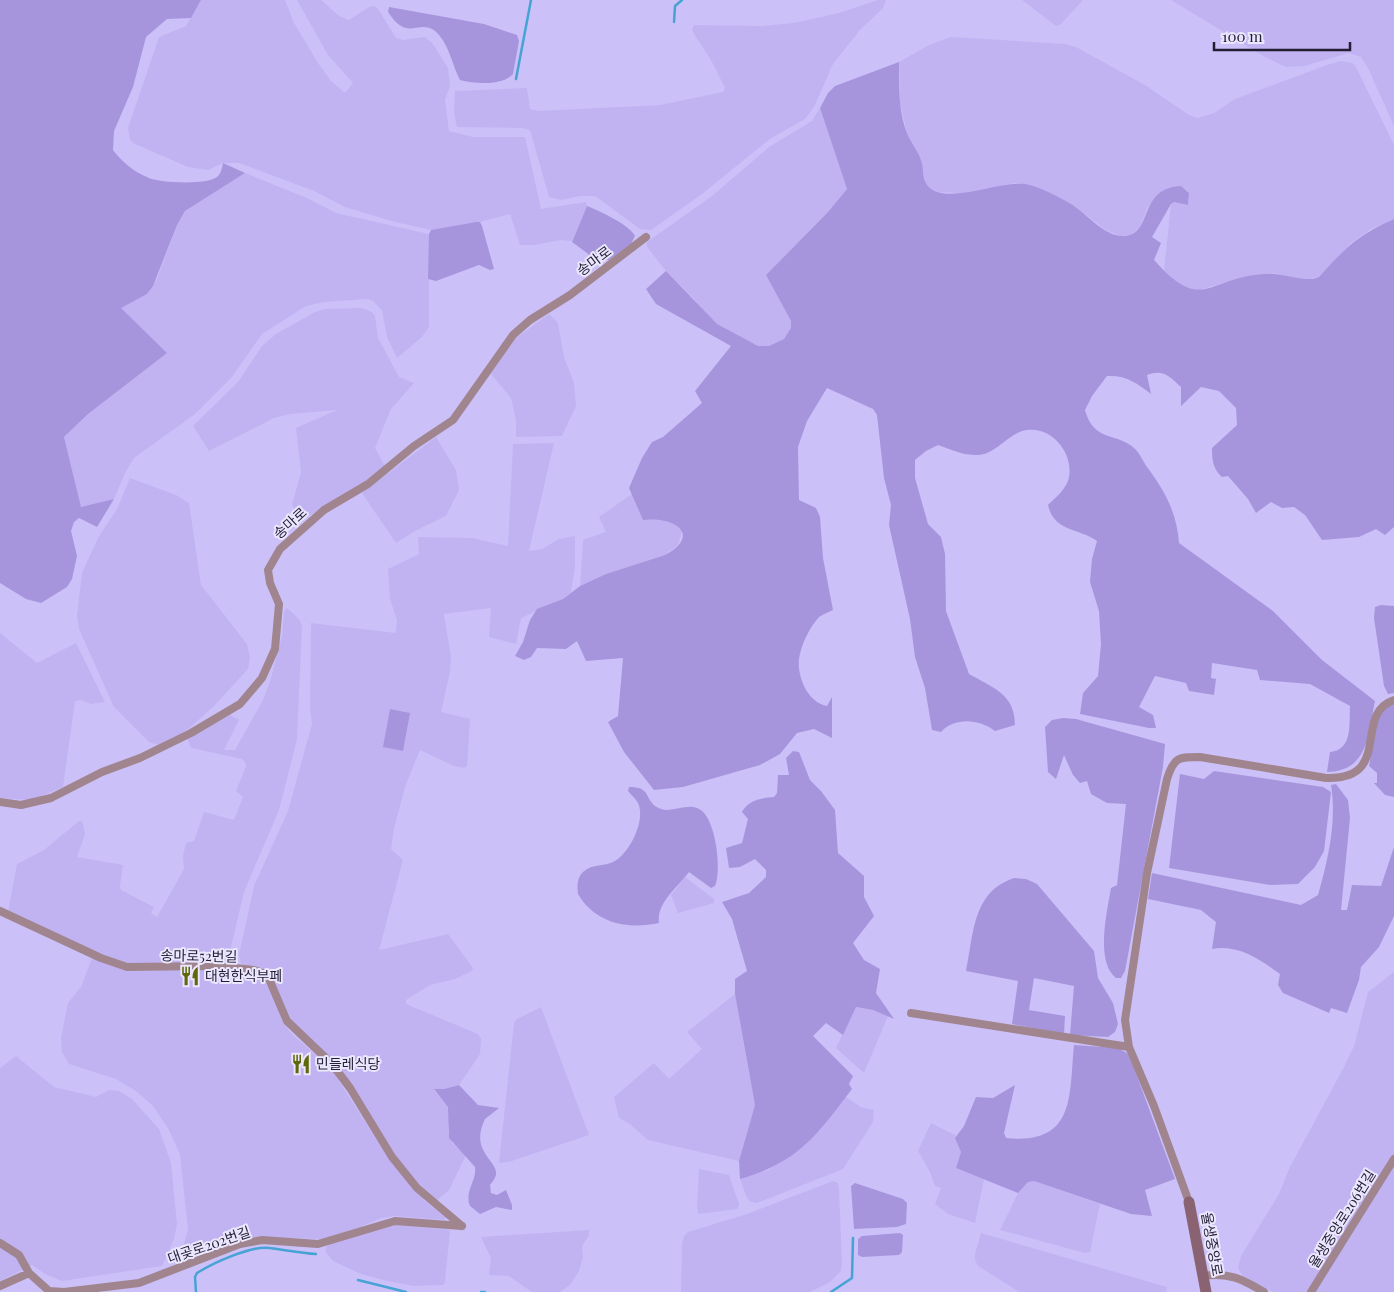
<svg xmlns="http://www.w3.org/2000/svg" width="1394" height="1292" viewBox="0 0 1394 1292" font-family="'Playfair Display','Noto Sans KR',serif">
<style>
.built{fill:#c1b3f2}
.green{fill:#a695dd}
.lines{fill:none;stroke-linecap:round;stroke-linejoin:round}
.stream{stroke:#46a3d3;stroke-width:2.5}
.street{stroke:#a0858f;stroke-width:8}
.secondary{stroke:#8a6372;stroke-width:11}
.labels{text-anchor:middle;stroke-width:4;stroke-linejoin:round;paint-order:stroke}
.street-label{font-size:14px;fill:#231e33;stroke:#ebe7fe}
.poi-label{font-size:14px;fill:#231e33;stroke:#ebe7fe;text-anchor:start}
</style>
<rect width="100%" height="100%" fill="#ccc0f9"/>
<path class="built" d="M201,0H285L294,23L318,63L331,81L345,93L353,83L328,55L297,0H321L339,16L349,20L369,7L374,6L378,9L396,38L403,40L425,37L433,44L448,68L450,86L445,100L449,131L473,137H525L541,209L586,202L587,206L572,241L560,240L534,245H520L510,214L480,222L431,230L395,222L345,207L314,191L239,163H223L208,170L188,167L135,144L130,140L128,128L159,37L186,26Z
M878,0H886L883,8L860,30L833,64L814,107L805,119L770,139L702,194L651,230L640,229L595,196H580L561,200L549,197L530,130L522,128L457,127L454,113L455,91L527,88L530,109L539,111L660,105L723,92L725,88L711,60L694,34L692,29L694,25L762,26L793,23L839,13Z
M1022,0H1083L1061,24L1056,26Z
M1171,0H1394V126L1368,68L1361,57L1349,53L1304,66L1286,67L1265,57Z
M951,37L1065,44L1076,47L1145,85L1189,115L1198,118L1214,113L1235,99L1330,64L1341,61L1352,63L1355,65L1394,145V219L1371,229L1351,243L1319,277L1306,280L1273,273L1248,276L1199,290L1183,287L1164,271L1171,204L1174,202L1188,205L1189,193L1186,189L1175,187L1158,194L1147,208L1140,227L1131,235L1120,236L1106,230L1073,205L1030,185L1015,183L963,193L938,192L930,188L925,183L922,162L907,133L900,103L899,62L929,45Z
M820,108L847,189L828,212L766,275L791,321V328L784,339L769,346H758L717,325L708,316L694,299L666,271L647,247V242L712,196L769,147L812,121Z
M245,173L307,198L336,213L429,234V327L422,337L397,358L387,337L382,310L373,301L367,299L324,302L306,306L262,334L232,377L195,414L134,458L125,473L114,499L81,508L64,437L88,414L166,353L120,308L147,294L157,279L177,225L185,211Z
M362,308L372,312L375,316L378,338L399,377L414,383L391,409L375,448L385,466L365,482L302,520L292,505L301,472L296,428L337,410L290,414L274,418L209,451L193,426L238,382L262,346L276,334L315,312L325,309Z
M549,314L558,323L564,357L574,383L576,406L562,436L516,437V421L511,398L491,374L515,339Z
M436,437L456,470L459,490L446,516L415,531L396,543L362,493Z
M554,443L529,551L542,549L559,539L575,536V567L571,592L563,599L521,618L516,644L489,637L491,608L444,614L451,657L450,672L441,712L470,719L467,766L464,768L454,766L420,750L405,787L394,829L391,849L403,860L379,950L448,934L473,968L472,971L455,979L430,985L406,1000V1004L478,1034L481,1039L480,1054L459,1085L444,1089L434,1090L448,1107L450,1114L448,1132L452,1143L466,1155L449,1190L436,1201L422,1188L392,1152L355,1090L294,1025L281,998L260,969L241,964L239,955L254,886L288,811L312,724L310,708L311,623L396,633L397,620L390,599L388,569L419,554L418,537L472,538L508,546L513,444Z
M130,478L176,495L189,503L201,585L247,644L250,658L248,669L213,707L186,731L158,745L149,742L114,707L79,629L77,616L82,573L98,538L117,509Z
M632,494L643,520L663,519L678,524L682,531L678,545L665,555L606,574L580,586L583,540L606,532L599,517Z
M287,608L299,619L302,626L297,739L279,810L244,892L227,964L123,963L8,912L17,864L44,850L79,821H82L85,834L77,857L123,865L120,886L121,890L154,907L151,913L157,917L184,869L183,855L186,843L194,841L204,812L234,820L243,797L236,791L246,766L245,762L242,759L191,748L187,738L230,715L239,720L224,750H235L263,700L270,682L282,636L284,611Z
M0,633L37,663L76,643L105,702L91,704L81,700L75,701L63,787L32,800L0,798Z
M685,877L714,899V903L678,913L671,895Z
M92,958L128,971L207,970L244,973L261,977L269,988L284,1023L290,1032L332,1070L389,1159L424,1200L445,1217V1220L395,1216L381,1218L345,1234L325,1239L251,1237L195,1256L187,1257L181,1255L188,1230L180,1155L169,1130L153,1106L136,1091L116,1079L69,1064L62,1052L61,1038L68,1003L81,987Z
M1394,972V1292H1273L1243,1276L1238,1268L1241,1256L1279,1194L1290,1167L1344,1067L1354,1046L1368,992Z
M735,994L755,1105L739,1161L648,1140L630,1124L619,1118L614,1097L654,1063L669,1079L702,1049L687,1032Z
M541,1007L589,1135L509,1162L499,1163L514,1023L517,1019Z
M856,1007L873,1010L888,1016L864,1073L836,1048Z
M16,1056L54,1087L96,1097L109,1090L119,1091L132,1099L159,1129L171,1163L177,1224L174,1239L162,1266L62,1281L45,1274L32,1265L0,1281V1068Z
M846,1097L861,1107L874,1110L873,1122L843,1169L765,1200L756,1203L751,1202L747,1198L740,1179L769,1170L821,1129Z
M931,1123L957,1136L956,1139L961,1152L956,1168L984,1179L975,1223L948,1214L935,1204L941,1188L935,1186L930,1172L918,1151Z
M699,1169L729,1175L739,1204L738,1209L698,1214L697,1207Z
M833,1181L838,1183L839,1189L842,1263L841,1271L830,1282L810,1292H681L682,1243L684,1236L688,1232L747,1214Z
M1034,1181L1100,1204L1090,1252L1085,1253L1000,1230L1018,1193L1028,1182Z
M399,1224L450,1230L445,1282L443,1285L414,1286L387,1281L361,1274L333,1261L325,1251L328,1244Z
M589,1230V1235L582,1246L583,1257L579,1271L570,1285L560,1292H532L509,1276L489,1275L491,1258L481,1237Z
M981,1233L1167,1287L1166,1292H1019L978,1266L975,1260V1254Z"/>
<path class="green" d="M0,0H201L191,18L167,19L146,37L133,87L114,131L113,150C122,162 134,172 149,178C161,183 207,185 217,177C221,174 222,168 223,163L245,173L185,211L177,225L153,286L147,294L121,308L167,353L88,414L64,437L81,507L114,499L97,527L79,518L74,522L71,531L77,556L72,579L67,587L41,603L26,599L0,583Z
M389,7L484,24L517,35L519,41L513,74C503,86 475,84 460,80C452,65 449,43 435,31C418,18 408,43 388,12Z
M899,62C899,85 898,110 907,133C911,143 919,152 922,163C924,172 922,182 930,188C951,205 1004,178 1030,185C1044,189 1059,197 1071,204C1088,214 1108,242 1130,235C1152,228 1140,188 1181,186L1189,193L1188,205L1174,202L1171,204L1152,237L1161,243L1154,260C1203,315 1208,277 1264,274C1281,272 1296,280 1313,279L1319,277C1345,248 1358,235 1394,219V527L1385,535L1376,529L1359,537L1322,540L1305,515L1294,507L1282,508L1271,502L1256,513L1248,499L1228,476L1222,477C1213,469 1212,460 1212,448L1237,425L1236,408L1219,391L1201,387L1181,406V387C1169,376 1163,369 1147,375L1151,394C1137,383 1126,375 1107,376L1092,396L1085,410C1094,443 1117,432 1134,448C1139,452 1143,461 1147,467C1165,491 1177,513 1179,543L1273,611L1322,660L1375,701C1368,734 1369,771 1327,772L1330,752C1353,750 1349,724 1350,706L1310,684L1260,680L1257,670L1212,663L1211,678L1216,679L1214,695L1189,691L1186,683L1155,676L1139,707L1153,715L1156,728H1149L1080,714L1083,693L1098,676L1101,644L1099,611L1090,582L1092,559L1097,541C1079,528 1054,532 1048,505C1055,498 1064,491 1068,481C1076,456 1053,426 1027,430C1010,432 996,454 979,455C965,456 952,450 938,445L926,451L915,460V478L928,524L941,537L945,554L946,611L969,674C991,687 1015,693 1015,725L995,731C979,719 955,717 941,732L932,730L925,688L915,657L910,619L889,525L891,505L884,478L877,415L873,409L827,388L807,421L798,447L799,500L816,508L820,517L823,558L833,610C829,612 823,614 819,617C809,628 801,645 799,659C797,677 808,703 827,706L832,697V738L814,729L797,733L780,754L760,765L683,787L654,790L624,752L608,722L618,716L623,658L586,661L577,641L566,649L537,648L531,657L524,660L515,656L523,642L530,620L537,609L563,599L580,586L606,574L665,555C702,535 675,516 643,520L629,488L642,458L652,442L663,437L702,403L695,391L731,346L656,304L646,289L666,271L717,324L758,346H769L784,339L791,328V321L766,275L828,212L847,189L820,108L828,93L835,86Z
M587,206C599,211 629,224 635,236L631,244L609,260L595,259L572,242Z
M476,222H480L482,226L494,269L490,270L479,265L436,281L428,279L429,234L431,230Z
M1381,605L1394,606V693L1388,694L1384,686L1374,618L1375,607Z
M1394,703V797L1385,795L1374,783H1377V773L1369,766L1377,722L1384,706Z
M390,709L410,713L403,751L383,747Z
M1063,718L1076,719L1165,744L1163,767L1125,971L1121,978H1116C1095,961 1107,912 1111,888L1117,885L1126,804L1107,803L1091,794L1087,781L1080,783L1073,775L1064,755L1056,779L1048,772L1045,727L1052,720Z
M793,751L799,752L810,780L821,791L835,810L838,853L864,876V897L874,916L853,943L864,960L880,969L876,993L894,1019L873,1010L856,1007L843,1035L826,1023L813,1036L853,1076L849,1084L852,1089C817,1135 799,1162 740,1179L739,1161L755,1105L735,994V979L747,971L732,919L722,902L749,893L766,877V870L755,859L740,867L729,868L726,848L742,843L748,819L742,812C748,800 761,798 774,797L777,793L778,775H789L786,758Z
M1214,771L1323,787L1331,792L1324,851L1315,867L1298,884L1270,885L1169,868L1180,774L1204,779Z
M1336,784L1348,800L1350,818L1341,910H1347L1352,885L1381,886L1394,847V916L1379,947L1361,967L1359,980L1347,1013L1331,1008L1329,1013L1283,993L1278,985L1280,974C1259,959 1238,944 1212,949L1216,922L1201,910L1148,899L1152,873L1301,905L1318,895C1328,860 1337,821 1331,785Z
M629,787C650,787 644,796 655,806C668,816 684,803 697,808C716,814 722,870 715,886L711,888L689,872C678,887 656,903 659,923C627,930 595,923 578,894C577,886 577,878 583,872C593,863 605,867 615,861C630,852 646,820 638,803C636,799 631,795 628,791Z
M1014,878L1026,879L1037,884L1094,951L1098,978L1113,1003L1118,1024L1115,1032L1108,1037L1070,1035L1074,986L1034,978L1029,1010L1065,1016L1064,1034L1012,1024L1018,981L966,971C974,934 972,892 1014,878Z
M1074,1045L1117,1048L1127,1053L1134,1068L1175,1179L1145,1190L1152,1216L1131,1214L1034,1181L1028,1182L1018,1193L956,1168L961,1152L955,1138L964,1126L976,1097L993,1098L1015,1085L1004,1133L1006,1138C1076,1145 1069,1096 1074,1045Z
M459,1085L478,1105L499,1108L485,1119C469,1152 498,1160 496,1175C495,1179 492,1182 490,1185L491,1193L497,1195L506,1190L512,1205V1210L496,1207L480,1214L470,1206C464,1191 477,1181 475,1167L449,1138L448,1107L434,1089H444Z
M855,1183L903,1199L907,1203L906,1224L897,1227L854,1229L851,1186Z
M900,1233L903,1235L902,1252L899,1255L862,1257L858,1255V1239L862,1236Z"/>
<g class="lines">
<path class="stream" d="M674,22L675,6L682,0
M516,79L531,0
M358,1280L406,1292
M196,1292L195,1277L197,1273C213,1263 252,1245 270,1248C286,1250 300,1253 316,1254
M481,1292H485
M831,1292L852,1278L853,1238"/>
<path class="street" d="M0,802L21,805L51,798L102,772L140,758L191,733L240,704L262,678L275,649L279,604L270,583L268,570L280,549L324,510L368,484L414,446L453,420L513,335L530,320L570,295L646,237
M0,911L101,958L127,967L216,966L254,970L263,973L269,979L287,1021L332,1064L350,1088L392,1157L417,1188L462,1226
M911,1013L1129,1047
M1189,1202L1154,1106L1129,1047L1125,1020L1147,873L1167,779C1174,757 1178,757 1200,757L1326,778C1394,780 1352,714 1394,700
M0,1243L19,1255L29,1273
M1203,1276C1229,1272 1242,1279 1264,1292
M0,1286L29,1273L49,1291L64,1292L139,1283L240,1244L262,1240L318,1244L395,1221L462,1226
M1311,1292L1394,1159"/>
<path class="secondary" d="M1189,1202L1206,1292"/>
</g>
<defs>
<symbol id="restaurant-bare" viewBox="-9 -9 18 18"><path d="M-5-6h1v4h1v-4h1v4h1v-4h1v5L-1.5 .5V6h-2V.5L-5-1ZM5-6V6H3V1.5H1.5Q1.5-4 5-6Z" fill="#61680a" stroke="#ebe7fe" stroke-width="2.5" paint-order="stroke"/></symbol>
</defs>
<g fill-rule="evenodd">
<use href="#restaurant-bare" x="176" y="962" width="28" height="28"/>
<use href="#restaurant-bare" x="287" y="1050" width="28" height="28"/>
</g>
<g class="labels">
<g class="street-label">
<text transform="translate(594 261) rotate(-37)" y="5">송마로</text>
<text transform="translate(290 523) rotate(-42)" y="5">송마로</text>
<text transform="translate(199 956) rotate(1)" y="5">송마로52번길</text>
<text transform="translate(1342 1219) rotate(-58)" y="5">율생중앙로206번길</text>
<text transform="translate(1212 1244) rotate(80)" y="5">율생중앙로</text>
<text transform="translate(209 1245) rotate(-19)" y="5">대곶로202번길</text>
</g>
<g class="poi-label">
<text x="205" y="981">대현한식부페</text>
<text x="316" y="1069">민들레식당</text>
</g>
</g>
<path d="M1214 42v8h136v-8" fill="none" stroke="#231e33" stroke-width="2.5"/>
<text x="1222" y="42" font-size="15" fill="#231e33" stroke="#ebe7fe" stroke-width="4" paint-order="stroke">100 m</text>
</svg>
